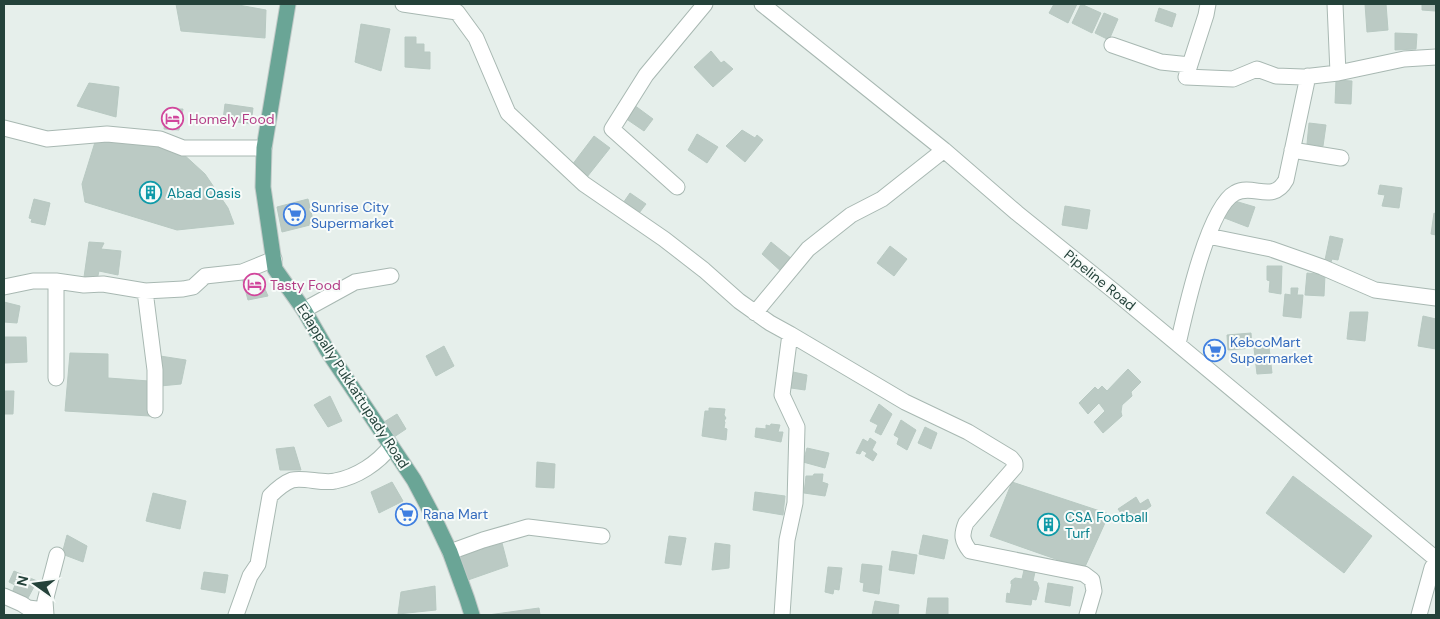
<svg xmlns="http://www.w3.org/2000/svg" width="1440" height="619" viewBox="0 0 1440 619" font-family="'DM Sans',sans-serif">
<style>
.building{fill:#bbcac4;stroke:#b8c9c2}
.lines{fill:none;stroke-linecap:round;stroke-linejoin:round}
.minor-casing{stroke:#a8b8b2;stroke-width:17}
.major-casing{stroke:#c2cac8;stroke-width:17}
.minor{stroke:#fff;stroke-width:15}
.major{stroke:#6aa596;stroke-width:15}
.labels{text-anchor:middle;stroke-width:4;stroke-linejoin:round;paint-order:stroke}
.hotel-label{font-size:14px;fill:#b23c85;stroke:#f7fbf9;text-anchor:start}
.culture-label{font-size:14px;fill:#0d838f;stroke:#f7fbf9;text-anchor:start}
.shop-label{font-size:14px;fill:#366cbe;stroke:#f7fbf9;text-anchor:start}
.street-label{font-size:14px;fill:#24423a;stroke:#f7fbf9}
</style>
<rect width="100%" height="100%" fill="#e6efeb"/>
<path class="building" d="M176,4H233L266,10L265,38L181,31Z
M1054,4H1077L1068,23L1049,13Z
M1081,4L1101,13L1092,33L1072,23Z
M1365,4H1386L1388,30L1367,32Z
M1422,4H1435V11L1422,10Z
M1159,8L1176,14L1172,27L1155,21Z
M1104,13L1118,19L1109,40L1095,33Z
M361,24L390,29L381,71L355,62Z
M1395,33L1417,34L1416,49L1395,50Z
M405,37H416V44H424V52H430V69L405,67Z
M711,51L721,63L724,61L733,69L713,87L694,67Z
M1336,80L1352,81L1351,104L1335,103Z
M89,83L119,87L116,117L77,106Z
M225,104L253,108L251,124L223,120Z
M634,105L653,119L644,131L625,118Z
M166,109H183L179,130L164,129Z
M1309,123L1326,125L1323,146L1307,144Z
M742,130L755,138L757,135L763,140L745,162L726,146Z
M697,134L718,147L707,163L688,150Z
M594,136L610,148L587,177L572,165Z
M96,139L156,143L181,152L205,174L228,208L234,224L177,230L85,202L82,184Z
M1380,185L1402,188L1399,208L1382,206L1385,195L1378,194Z
M630,193L646,204L636,217L621,206Z
M34,199L50,203L45,225L31,222L32,219L29,218Z
M308,199L314,224L282,232L277,207Z
M1228,199L1255,207L1248,227L1222,217Z
M1065,206L1090,210L1087,229L1062,225Z
M1434,213L1436,214V235L1431,234Z
M1330,236L1343,239L1338,260L1332,259L1331,262L1325,260Z
M89,242L104,243L101,249L121,251L118,275L99,271L97,280L84,277Z
M771,242L792,259L783,273L762,254Z
M890,246L907,259L894,276L877,263Z
M1267,266H1282L1281,294L1269,292L1270,281L1267,280Z
M257,271L268,296L248,300L241,274Z
M1307,273L1325,275L1324,296L1305,295Z
M1291,288H1298L1297,295H1303L1301,318L1283,316L1285,294L1291,295Z
M4,302L20,306L17,323L4,322Z
M1350,312H1368L1365,341L1347,339Z
M1423,316L1436,319V349L1418,346Z
M1251,333L1252,348L1228,350L1227,335Z
M5,337H26L27,362L5,363Z
M444,346L454,366L436,376L426,356Z
M1269,347L1272,373L1257,374L1254,348Z
M70,353L108,354V378L149,381L150,416L65,411Z
M160,356L186,360L181,384L160,386Z
M1128,369L1141,382L1131,392L1132,396L1122,405L1121,412L1122,416L1103,433L1094,422L1105,411L1099,403L1088,414L1079,403L1095,387L1098,390L1102,386L1107,391Z
M793,372L807,375L805,390L791,388Z
M4,391H14L13,414H4Z
M330,396L342,421L328,427L314,405Z
M879,404L892,414L881,435L875,432L878,425L870,421Z
M709,408L725,409L724,415L726,418L724,421L725,422L724,428L727,429L726,440L702,436L705,411H709Z
M397,414L406,429L394,437L384,422Z
M901,420L916,430L907,450L897,444L899,438L894,435Z
M771,424L780,425L778,432H783L781,442L755,437L756,428L766,429V425L770,426Z
M925,427L937,433L931,449L918,443Z
M870,438L876,442L872,450L877,454L873,461L865,456L867,453L862,450L860,454L856,453L863,439L868,442Z
M294,447L301,470H280L276,449Z
M807,448L829,453L825,468L803,462Z
M537,462L555,464L554,488L536,487Z
M814,474H823L822,482L828,484L825,496L804,493L806,476H813Z
M1293,476L1372,536L1344,573L1266,513Z
M392,482L403,501L379,513L371,492Z
M1012,482L1109,514L1084,569L990,536Z
M755,492L785,496L783,515L753,510Z
M153,493L186,501L180,529L146,521Z
M1136,497L1140,504L1148,499L1151,506L1128,523L1118,509Z
M410,506L414,516L403,520L399,511Z
M67,535L87,546L83,562L62,554Z
M923,535L948,540L944,559L919,554Z
M669,536L686,538L681,565L665,563Z
M502,543L508,566L468,580L459,556Z
M715,543L730,545L729,568L712,570Z
M892,551L917,555L914,574L889,570Z
M862,564L882,566L879,594L863,591L864,583L860,582Z
M828,567L842,568L839,590L834,589L833,594L825,592Z
M1024,570L1035,572L1033,581L1037,582L1039,588L1036,600L1032,599L1031,605L1006,602L1007,593L1010,594L1012,583L1011,584V581L1015,578L1022,579Z
M14,571L37,581L28,598L12,593L15,585L9,582Z
M204,572L228,575L225,593L201,589Z
M1048,583L1073,587L1070,606L1045,602Z
M435,586L436,610L398,614L401,592Z
M928,598H948V615H926Z
M875,601L899,605L898,615H872Z
M539,608L540,615H488Z"/>
<g class="lines">
<defs>
<path id="minor" d="M403,4L457,12L476,38L508,113L584,184L664,239L704,270L739,301L770,323L790,334L782,395L797,427L795,503L787,540L782,615
M762,4L944,150L1017,213L1115,292L1436,559
M1208,4L1206,15L1186,77L1233,79L1257,69L1276,76L1303,77L1338,73L1404,59L1436,57
M1335,4L1338,73
M1112,45L1161,62L1190,65
M4,128L47,139L107,134L160,139L183,148H264
M1292,150L1341,158
M677,187L612,129L646,75L705,4
M1208,236L1271,249L1322,267L1375,290L1436,298
M56,281V378
M4,287L33,281H56L84,285L103,284L145,291L183,289L193,287L205,276L242,272L274,259
M145,291L155,370V410
M304,310L355,282L391,276
M755,313L808,249L851,215L882,199L944,150
M790,334L905,402L968,432L1011,458L1015,463V467L966,523C961,535 962,541 970,551L1084,574L1092,580L1094,591L1087,615
M1178,344C1185,313 1208,207 1235,193C1253,183 1273,204 1286,180L1308,76
M450,552L483,540L528,527L602,536
M4,596L22,604L28,608L45,610
M46,615L45,601L57,555
M236,615L250,576L258,564L270,496C276,490 284,483 292,480C304,477 323,484 335,481C357,477 378,463 391,446
M1419,615L1432,568L1436,561"/>
<path id="major" d="M288,4L264,148L263,187L275,269L304,310L327,350L414,480L433,516L450,552L467,599L472,615"/>
</defs>
<use href="#minor" class="minor-casing"/>
<use href="#major" class="major-casing"/>
<use href="#minor" class="minor"/>
<use href="#major" class="major"/>
</g>
<defs>
<symbol id="hotel-ring" viewBox="-11 -11 22 22"><circle r="9.5" fill="#f7fbf9" stroke="#d1479c" stroke-width="1.5"/><path d="M-6-4.5h1.5V1H6V5H4.5V3h-9V5H-6ZM-4 0a1.8 1.8 0 1 1 3.6 0ZM.5 0V-2.5h3Q6-2.5 6 0Z" fill="#d1479c"/></symbol>
<symbol id="building-ring" viewBox="-11 -11 22 22"><circle r="9.5" fill="#f7fbf9" stroke="#0f9aa8" stroke-width="1.5"/><path d="M-4-6H4V6H1V3H-1V6H-4ZM-2.5-4.3h1.7v1.8h-1.7ZM.8-4.3h1.7v1.8H.8ZM-2.5-1h1.7V.8h-1.7ZM.8-1h1.7V.8H.8Z" fill="#0f9aa8"/></symbol>
<symbol id="supermarket-ring" viewBox="-11 -11 22 22"><circle r="9.5" fill="#f7fbf9" stroke="#3f7fe0" stroke-width="1.5"/><path d="M-6-5.5h2.5l.6 2H6L4.5 2H-2.5L-4.4-4H-6ZM-1.5 3.2a1.3 1.3 0 1 0 .1 0ZM3 3.2a1.3 1.3 0 1 0 .1 0Z" fill="#3f7fe0"/></symbol>
</defs>
<g fill-rule="evenodd">
<use href="#hotel-ring" x="160" y="106" width="25" height="25"/>
<use href="#building-ring" x="138" y="180" width="25" height="25"/>
<use href="#supermarket-ring" x="282" y="202" width="25" height="25"/>
<use href="#hotel-ring" x="242" y="272" width="25" height="25"/>
<use href="#supermarket-ring" x="1202" y="338" width="25" height="25"/>
<use href="#supermarket-ring" x="394" y="502" width="25" height="25"/>
<use href="#building-ring" x="1036" y="512" width="25" height="25"/>
</g>
<g class="labels">
<g class="hotel-label">
<text x="189" y="124">Homely Food</text>
<text x="270" y="290">Tasty Food</text>
</g>
<g class="culture-label">
<text x="167" y="198">Abad Oasis</text>
<text x="1065" y="522">CSA Football<tspan x="1065" dy="16">Turf</tspan></text>
</g>
<g class="shop-label">
<text x="311" y="212">Sunrise City<tspan x="311" dy="16">Supermarket</tspan></text>
<text x="1230" y="347">KebcoMart<tspan x="1230" dy="16">Supermarket</tspan></text>
<text x="423" y="519">Rana Mart</text>
</g>
<g class="street-label">
<text transform="translate(1100 280) rotate(39)" y="5">Pipeline Road</text>
<text transform="translate(353 386) rotate(57)" y="5">Edappally Pukkattupady Road</text>
</g>
</g>
<rect width="1440" height="619" fill="none" stroke="#24423a" stroke-width="10"/>
<g transform="translate(35 584) rotate(284)" stroke="#f7fbf9" stroke-width="4" paint-order="stroke">
<path d="M0-4L9 19L0 12L-9 19Z" fill="#24423a"/>
<text y="-8" font-size="14" font-weight="bold" text-anchor="middle" fill="#24423a">N</text>
</g>
</svg>
